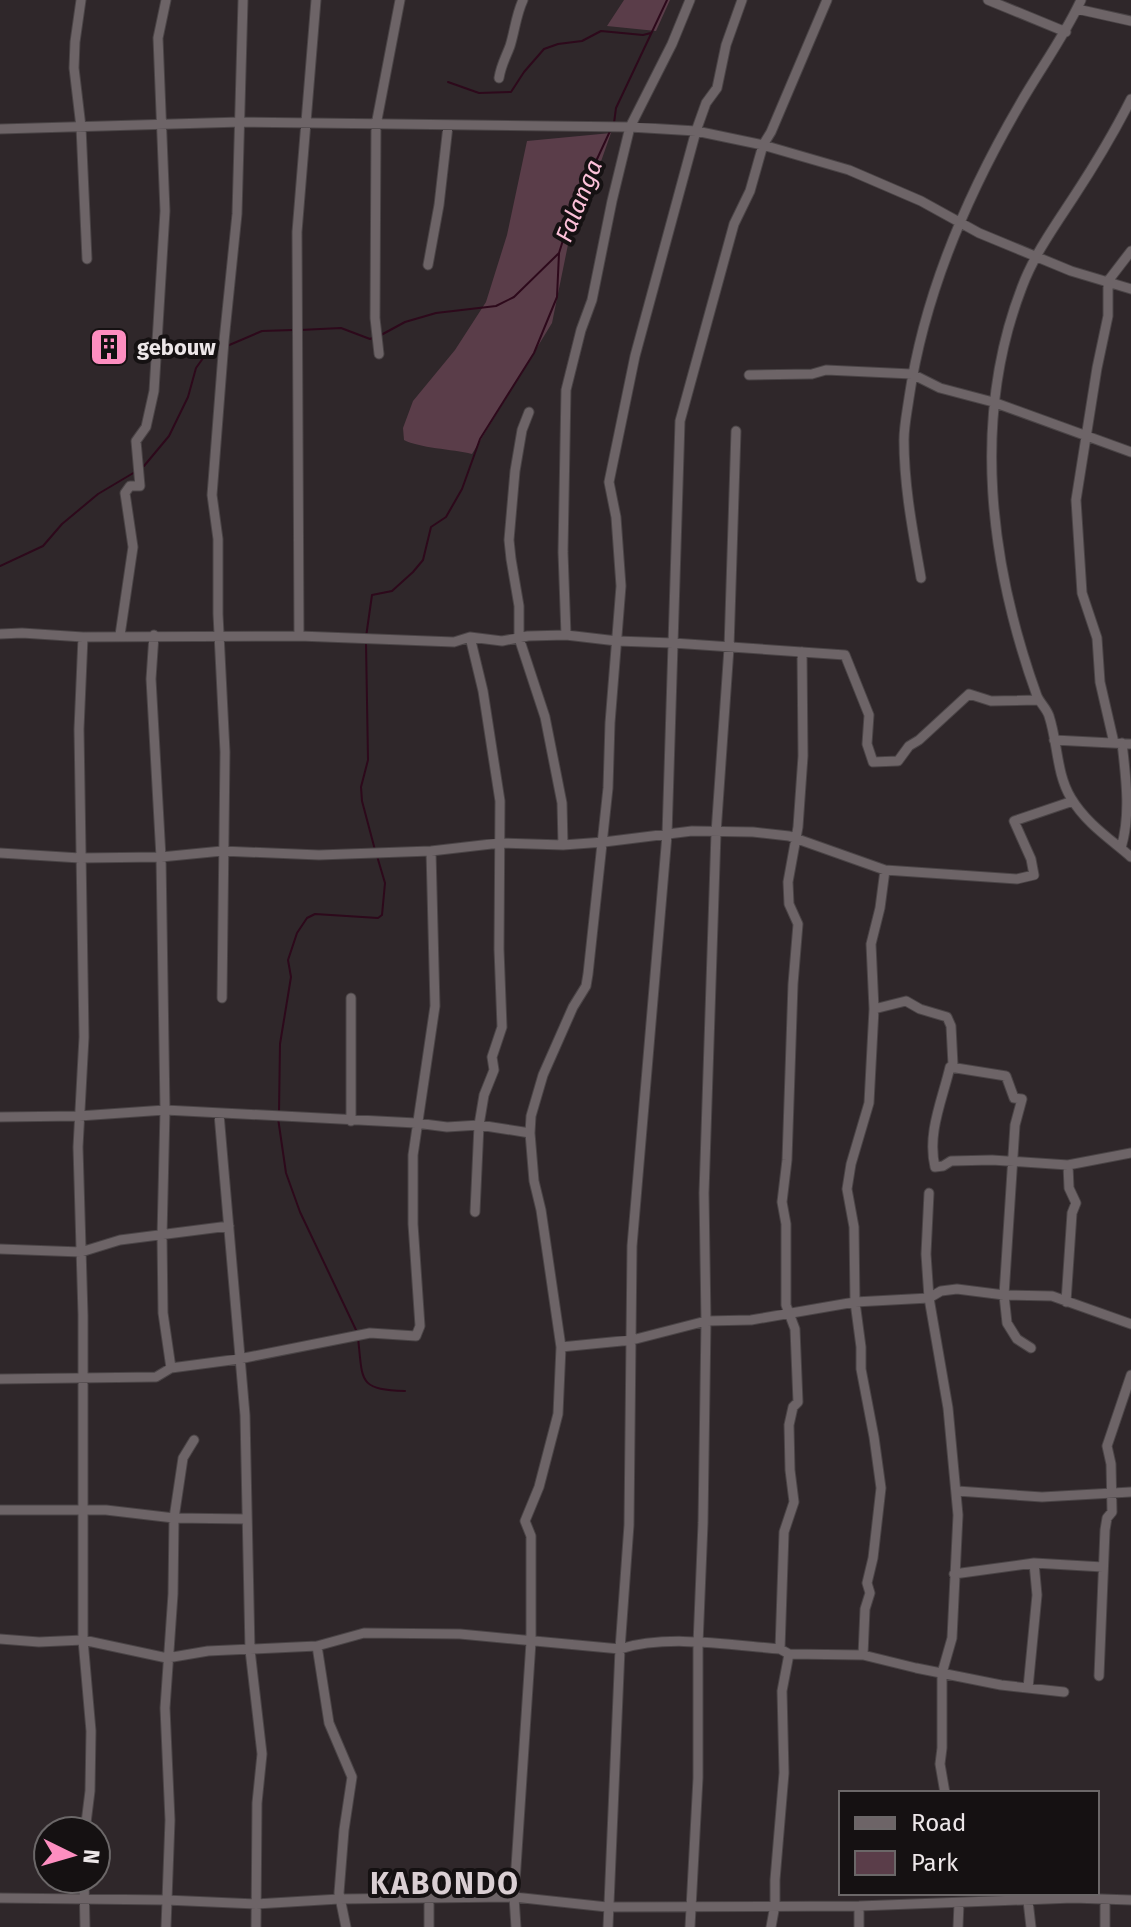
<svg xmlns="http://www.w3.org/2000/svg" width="1131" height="1927" viewBox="0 0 1131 1927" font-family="'Fira Sans',sans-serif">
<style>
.green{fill:#5a3d49}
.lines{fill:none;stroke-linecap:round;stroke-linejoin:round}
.stream{stroke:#2d091b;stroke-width:2}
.minor-casing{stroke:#4a4446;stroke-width:11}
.minor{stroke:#6d6467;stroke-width:9}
.labels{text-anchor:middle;stroke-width:8;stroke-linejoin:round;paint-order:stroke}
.poi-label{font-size:22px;font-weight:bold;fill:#ede7e9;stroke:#151112;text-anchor:start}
.water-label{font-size:24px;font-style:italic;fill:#fcc1d9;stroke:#151112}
.district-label{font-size:30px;font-weight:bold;letter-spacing:2px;fill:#dacfd3;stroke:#151112}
</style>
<rect width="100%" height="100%" fill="#2f272a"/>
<path class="green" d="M624,0H670L656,31L607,26Z
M611,133L598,170L572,225L552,323L472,454C452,449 419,448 404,440L403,428L413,401L455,350L486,302L507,235L527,141Z"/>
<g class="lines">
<path class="stream" d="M448,82L479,93L511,92L524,72L544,49L558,44L582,41L601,31L643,35L651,33
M614,123L616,108L667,0
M300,330L341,328L370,339L375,337
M381,335L405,322L436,313L496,306L514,297L559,253L571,215L611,129
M227,346L262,331L293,330
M144,466L169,436L188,397L196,368L206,354L221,348
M0,566L43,546L62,524L98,494L135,472
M366,637L372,595L392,591L413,572L423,560L431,527L446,517L462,489L480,439L534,353L557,297L559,253
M366,643L368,760L361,787L362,801L375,850
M279,1112L280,1044L291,977L288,960L297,933L307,918L315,914L378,918L382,915L385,883L377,856
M278,1118L286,1173L300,1212L357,1332
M358,1338C363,1380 357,1390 405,1391"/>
<defs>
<path id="minor" d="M81,0L75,42L74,68L81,127L87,259
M988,0L1066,32
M1077,9L1131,21
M499,78C501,65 506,57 510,46C515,30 516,15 523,0
M1131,99C1114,133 1094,166 1073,198C1054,227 1034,255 1022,287C971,419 990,565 1037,696C1040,703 1047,709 1049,716C1058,743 1056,773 1071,798C1086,823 1109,838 1131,857
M0,129L241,122L630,127L696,131L763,145L849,170L921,201L979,233L1071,271L1131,289
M428,265L439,205L448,126
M379,354L375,318L376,125L400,0
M749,375L812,374L826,370L912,374L940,388L993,402L1131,452
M529,412L522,430L515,471L509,540L511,559L519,606V638L545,717L562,803L563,845
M921,578C913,532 904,487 904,440C904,426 907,412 909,398C924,296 968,193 1020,104C1040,69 1064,37 1081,0
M0,634L22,633L83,637L299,636L454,642L470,637L502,641L528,636L566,635L617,641L673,643L845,655L869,715L867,744L873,762L898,761L909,746L919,740L969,694L991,701L1038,700
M120,635L133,547L125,493L130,486H140L136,441L146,427L154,391L165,211L158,38L166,0
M154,635L151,679L161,857L165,1110L162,1236L163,1313L171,1368
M566,635L563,552L566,390L581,330L592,300L612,201L630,127L672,44L690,0
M299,636L297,232L316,0
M83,637L79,729L84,1037L78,1147L83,1315V1640L91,1731L90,1791L85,1831
M470,637L483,691L500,801L499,949L502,1027L492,1057L494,1070L484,1095L479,1125L475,1212
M1054,740L1131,744
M1114,743L1100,682L1097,638L1082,593L1076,500L1097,368L1108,316V281L1131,251
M1121,848C1131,815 1126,778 1122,743
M0,853L80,858L161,857L222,851L319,855L431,851L500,843L563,845L604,842L692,831L753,832L789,836L885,870L1017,879L1034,875L1031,859L1014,821L1073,801
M222,998L225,752L218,614V539L212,495L224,341L237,214L243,0
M351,998V1121
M874,1009L906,1001L920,1009L947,1017L951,1026L953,1065L950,1067L1006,1076L1014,1098L1022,1099L1015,1125L1004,1295L1007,1323L1017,1339L1031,1348
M950,1067C942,1101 927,1133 935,1167L943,1166L951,1161L992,1160L1068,1165L1131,1153
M219,1114L245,1415L250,1650L262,1754L257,1803L256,1927
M0,1117L79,1116L165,1110L416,1123L447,1127L479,1125L530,1133
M929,1193L926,1254L929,1298L948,1408L958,1515L952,1638L942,1673V1748L940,1764L945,1793
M0,1249L81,1252L120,1240L229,1226
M1066,1302L1072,1213L1076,1203L1069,1188L1068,1165
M561,1347L632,1340L706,1321L751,1320L855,1302L929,1298L941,1291L957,1289L1004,1295L1052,1296L1131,1324
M0,1379L156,1377L171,1368L239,1359L370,1333L416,1336L420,1326L413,1224V1155L435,1006L431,851
M957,1491L1042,1497L1131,1492
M0,1510H106L174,1518L247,1519
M954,1574L1034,1563L1103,1567
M0,1639L39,1642L83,1640L167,1658L208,1651L317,1646L364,1633L460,1634L620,1649C667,1634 730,1645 780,1649L789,1654L863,1655L916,1668L1001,1685L1064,1692
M317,1646L329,1723L352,1777L344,1830L339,1893L346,1927
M780,1649L784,1532L794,1502L790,1470L789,1425L793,1407L798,1402L795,1329L786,1305V1224L782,1202L787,1160L793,984L798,924L789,904L788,882L798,827L803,756L802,652
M863,1655L865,1609L870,1593L867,1583L873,1558L881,1488L874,1437L861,1369V1347L855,1302L854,1227L847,1189L851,1164L869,1103L874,1009L871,944L880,908L885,870
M1099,1676L1105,1530L1107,1518L1112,1512L1111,1464L1107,1446L1131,1375
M1028,1688L1037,1595L1034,1563
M84,1879L85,1927
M0,1898L166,1900L256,1904L339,1899L514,1897L607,1907L859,1906L1073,1898L1131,1900
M429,1899V1927
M1105,1900V1927
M1028,1901L1031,1927
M166,1927L170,1820L165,1708L173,1594L174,1518L183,1458L194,1440
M516,1927L514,1897L531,1642V1536L525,1521L539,1487L558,1414L561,1347L541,1210L534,1181L530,1133L531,1116L543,1075L573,1007L586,986L588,974L608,788L610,723L621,586L616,517L609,482L635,356L696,131L706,103L717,88L726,45L742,0
M608,1927L620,1649L629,1525L632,1246L667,835L680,421L734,224L750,191L763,145L771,132L827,0
M690,1927L698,1778V1644L703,1523L706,1321L704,1193L716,833L729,648L736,431
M771,1927L775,1905V1880L784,1773L782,1691L789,1654
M859,1927V1906
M958,1927L959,1903"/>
</defs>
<use href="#minor" class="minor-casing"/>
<use href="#minor" class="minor"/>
</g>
<defs>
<symbol id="building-square" viewBox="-11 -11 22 22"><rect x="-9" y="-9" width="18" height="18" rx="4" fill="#fd8ec0" stroke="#151112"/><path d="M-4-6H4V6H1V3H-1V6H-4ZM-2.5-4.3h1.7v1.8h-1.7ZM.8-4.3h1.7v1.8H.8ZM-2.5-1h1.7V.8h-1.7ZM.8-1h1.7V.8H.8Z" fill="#111"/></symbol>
</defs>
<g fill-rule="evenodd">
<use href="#building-square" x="87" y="325" width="44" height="44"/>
</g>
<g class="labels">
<g class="poi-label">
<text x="137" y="355">gebouw</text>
</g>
<g class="water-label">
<text transform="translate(579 201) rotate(-68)" y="8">Falanga</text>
</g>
<g class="district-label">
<text x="445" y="1894">KABONDO</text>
</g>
</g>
<rect x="839" y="1791" width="260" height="104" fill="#151112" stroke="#6b6768" stroke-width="2"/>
<rect x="855" y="1817" width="40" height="12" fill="#6d6467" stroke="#6b6768" stroke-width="2"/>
<text x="911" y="1831" font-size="24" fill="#ede7e9">Road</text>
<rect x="855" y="1851" width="40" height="24" fill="#5a3d49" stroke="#6b6768" stroke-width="2"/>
<text x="911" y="1871" font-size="24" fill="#ede7e9">Park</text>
<g transform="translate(72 1855) rotate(95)"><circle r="38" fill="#151112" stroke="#6b6768" stroke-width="2"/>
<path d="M0-6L14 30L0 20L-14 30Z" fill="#fd8ec0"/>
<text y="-12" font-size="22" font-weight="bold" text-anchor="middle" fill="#ede7e9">N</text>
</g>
</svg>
